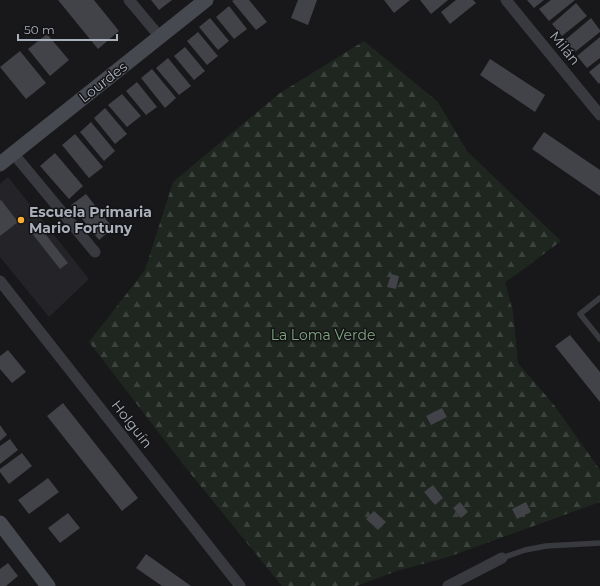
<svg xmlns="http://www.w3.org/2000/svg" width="600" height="586" viewBox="0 0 600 586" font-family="Montserrat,sans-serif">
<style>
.built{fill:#242428}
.forest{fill:url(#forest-firs)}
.building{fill:#424348}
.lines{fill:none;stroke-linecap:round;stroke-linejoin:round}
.lane{stroke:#393a40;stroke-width:5.5}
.street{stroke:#393a40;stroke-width:11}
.secondary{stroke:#474950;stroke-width:15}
.poi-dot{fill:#faae30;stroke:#131316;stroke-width:1.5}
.labels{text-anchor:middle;stroke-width:3;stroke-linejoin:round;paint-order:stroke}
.street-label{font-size:14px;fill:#aab0bb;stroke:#131316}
.poi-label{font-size:14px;font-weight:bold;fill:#aab0bb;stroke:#131316;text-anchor:start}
.park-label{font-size:14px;fill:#80a781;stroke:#131316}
</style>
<defs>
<pattern id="forest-firs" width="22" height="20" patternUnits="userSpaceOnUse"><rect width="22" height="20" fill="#1e261f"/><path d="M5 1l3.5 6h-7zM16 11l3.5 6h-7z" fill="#3c433e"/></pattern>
</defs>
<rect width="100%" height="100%" fill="#18181b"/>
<path class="built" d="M8,177L89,279L49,317L0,257V184Z"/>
<path class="forest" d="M364,41L438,102L467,151L561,241L517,274L505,282L513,312L518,363L554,405L600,470V502L448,557L397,571L356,586H282L186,468L89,342L145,270L173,182L280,93Z"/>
<path class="building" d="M58,0H94L119,31L98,49Z
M151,0H172L159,10Z
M234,0H249L267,22L256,30L232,1Z
M298,0H317L308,25L291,18Z
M384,0H410L394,13Z
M420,0H448L431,14Z
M456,0H473L476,3L450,24L441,12Z
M527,0H544L534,8Z
M551,0H575L549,21L539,9Z
M576,3L587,16L562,36L552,24Z
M229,6L247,29L234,39L216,17Z
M210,18L229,41L218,50L199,27Z
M591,18L600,30V32L575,52L565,40Z
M198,32L218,56L207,65L187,41Z
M47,34L69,60L50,76L28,49Z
M600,37V58L587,68L577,56Z
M185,47L205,71L194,80L174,56Z
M20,51L46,83L26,99L0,67Z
M168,58L191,86L179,95L156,68Z
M490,59L545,95L535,112L480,75Z
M600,63V82L599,84L589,72Z
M152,69L176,98L165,108L141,78Z
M137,82L157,107L146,115L126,91Z
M122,94L141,116L127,127L108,105Z
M105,108L127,134L115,144L94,118Z
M91,122L115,151L104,161L80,132Z
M544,132L600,170V196L532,149Z
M75,134L103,167L89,178L62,145Z
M55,153L83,186L69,199L40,166Z
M86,194L113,228L99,240L71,205Z
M1,200L18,222L0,236V201Z
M39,226L68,263L60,269L31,232Z
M391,274L399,276L396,289L387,287Z
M570,335L600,372V402L555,346Z
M8,350L26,372L12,383L0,369V356Z
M63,403L138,498L122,511L47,416Z
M442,408L447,417L431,425L426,416Z
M0,425L7,435L0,441Z
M10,439L18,450L0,464V446Z
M22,453L32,466L9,484L0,472V469Z
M48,478L59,492L29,514L18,500Z
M433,485L443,498L435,505L424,492Z
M460,502L468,512L461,518L453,508Z
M526,502L531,512L517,519L512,509Z
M374,511L386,522L378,530L366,519Z
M68,513L80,528L60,543L48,528Z
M146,554L191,586H162L136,568Z
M8,563L18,576L6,586H0V569Z"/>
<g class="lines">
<path class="lane" d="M600,298L580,314L600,339
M502,558L525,550L546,546L600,543"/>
<path class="street" d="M129,0L160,37
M506,0L600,115
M13,153L95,252
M0,281L240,586
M448,586L502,558"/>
<path class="secondary" d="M0,164L206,0
M0,523L48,586"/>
</g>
<circle class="poi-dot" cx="21" cy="220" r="4"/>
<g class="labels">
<g class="street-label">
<text transform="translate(565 48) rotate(51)" y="5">Milán</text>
<text transform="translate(103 82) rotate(-38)" y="5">Lourdes</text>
<text transform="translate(132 424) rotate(52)" y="5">Holguín</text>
</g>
<g class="poi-label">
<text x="29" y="217">Escuela Primaria<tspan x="29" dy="16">Mario Fortuny</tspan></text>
</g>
<g class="park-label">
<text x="323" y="340">La Loma Verde</text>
</g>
</g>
<path d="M18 34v6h99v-6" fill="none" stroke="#aab0bb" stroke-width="2"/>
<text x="24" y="34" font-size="12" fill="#aab0bb" stroke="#131316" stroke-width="3" paint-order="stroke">50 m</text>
</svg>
